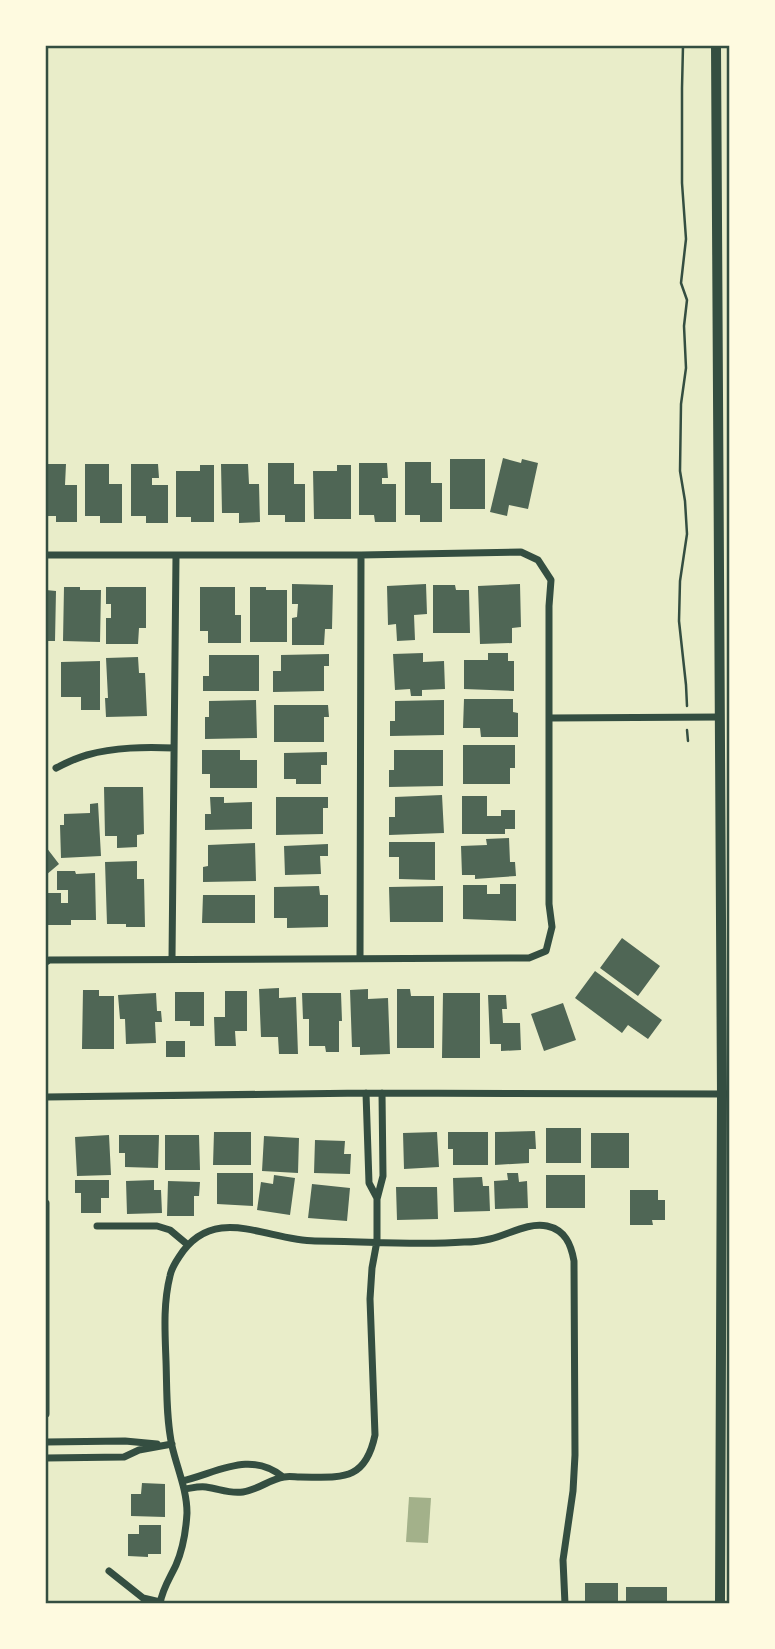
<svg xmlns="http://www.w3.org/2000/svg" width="775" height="1649" viewBox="0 0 775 1649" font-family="'Noto Serif',serif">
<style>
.water{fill:#a3b18a}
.building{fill:#4f6655}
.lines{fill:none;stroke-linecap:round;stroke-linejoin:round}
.path{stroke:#344e41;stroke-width:2.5}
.minor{stroke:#344e41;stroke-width:7}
.tertiary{stroke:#344e41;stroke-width:10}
.neatline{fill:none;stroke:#344e41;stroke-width:2.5}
</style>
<rect width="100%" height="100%" fill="#e9edc9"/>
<path class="water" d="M409,1497L431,1498L428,1543L406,1542Z"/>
<path class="building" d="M503,458L521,463L522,459L538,463L528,509L509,505L507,516L490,512Z
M450,459H485V509H450Z
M405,462H431V483H442V522H420V515H405Z
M268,463H294V484H305V522H285V515H268Z
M359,463H387L388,478H382V484H396V522H375L374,515H359Z
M46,464H66L65,485H77V522H56V516H46Z
M85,464H109V484H122V523H100V516H85Z
M131,464H158L159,478H152V485H168V523H146V516H131Z
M221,464H248L249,484H259L260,522L239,523V513H222Z
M200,465H214V522H191V517H176V471H200Z
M337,465H351V519H314L313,471H337Z
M292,584L333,585L332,629H325L324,645H292V618L297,617L298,604H292Z
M426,584L427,614L414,615L415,640L397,641L396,624L388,625L387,586Z
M520,584L521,627L512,628V643L480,644L478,586Z
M433,585H455L456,590H469L470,633H433Z
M64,587H80V590H101L100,642L63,641Z
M106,587H146V628H139L138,644H106V618H111V604H106Z
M200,587H235V615H241V643H208V631H200Z
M250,587H266V590H287V642H250Z
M46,590L56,591L55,641H46Z
M423,653V662L444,661L445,689L422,690V696H411L410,689L395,690L393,654Z
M488,653H508V661H514V691L464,689V660H488Z
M329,654V666H324V691L273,692V671H281V655Z
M209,655H259V691H203V676H209Z
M138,657L139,673H145L147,716L106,717L105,698H108L106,658Z
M100,661V710H81V697H61V662Z
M464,699H513V712L518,713V737H481L480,728H463Z
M256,700L257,738L205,739V717H209V701Z
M444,700V735L390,736V721H395V701Z
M274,705H328L329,717H324V742H274Z
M463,745H515V768H510V784H463Z
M202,750H240V760H257V788H210V774H202Z
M394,750H443V786L389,787V770H394Z
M327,752V765H321V784H296V779H284V753Z
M104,787H143L144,834L137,835V847L117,848V836H105Z
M442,795L444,833L389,835V817H395V797Z
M462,796H487V816H501V810H515V829H505V834H462Z
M210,797H224V803L252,802V829L205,830V814H211Z
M276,797H328V808H323V834L276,835Z
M98,803L101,856L61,858L60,825H64V814L90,813V804Z
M509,838L510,862H515L516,876L475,879V875H462L461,846L487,845L486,839Z
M389,842H435V880L399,879V857H389Z
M255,843L256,881L203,882V867L208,866V845Z
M328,844V856H320L321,874L285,875L284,846Z
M46,847L59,864L46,875Z
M137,861V879H144L145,927H126V924H107L105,862Z
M57,871H75L76,874L95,873L96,920H71V925H48V893H61V903H68V890H57Z
M500,884H516V921L463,919V885H487V894H500Z
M319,886L320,895H328V927L287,928V918H274V887Z
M443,886V922H390L389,887Z
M203,895H255V923H202Z
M622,938L660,966L638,996L600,968Z
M595,971L662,1020L648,1039L628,1025L622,1033L575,998Z
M279,988V998L296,997L298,1054H279L278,1037H261L259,989Z
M368,989V999L388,998L390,1054L360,1055V1047H352L350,990Z
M397,989H410L411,996H434V1048H397Z
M83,990H99V996H114V1049H82Z
M225,991H247V1031H235L236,1046H215L214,1017H225Z
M175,992H204V1026H190V1021H175Z
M156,993L157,1011H161L162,1022H155L156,1043L126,1044L125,1019H120L118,995Z
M302,993H341L342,1021H339V1052H326L325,1046H309V1019H303Z
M443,993H480V1058H442Z
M488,995H506L507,1009H502L503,1023H520L521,1050L501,1051V1044H490Z
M563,1003L576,1040L544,1051L531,1014Z
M166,1041H185V1057H166Z
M546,1128H581V1163H546Z
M535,1131L536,1149H529V1163L495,1165V1132Z
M214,1132H251V1165H213Z
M437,1132L439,1167L404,1169L403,1133Z
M448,1132H488V1165H453V1149H448Z
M591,1133H629V1168H591Z
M109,1135L111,1175L77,1176L75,1137Z
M119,1135H159L158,1168L125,1167V1153H119Z
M165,1135H199L200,1170H165Z
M264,1136L299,1138L298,1173L262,1171Z
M315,1140L345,1141L344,1154H351L350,1174L314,1173Z
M217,1173H253V1206L217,1204Z
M507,1173H518L519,1182L527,1181L528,1208L495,1209L494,1181L508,1180Z
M274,1175L295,1178L290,1215L257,1210L261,1182L273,1184Z
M546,1175H585V1208H546Z
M482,1177L483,1186H489L490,1211L454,1212L453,1178Z
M75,1180H109V1198H101V1213H81V1193H75Z
M154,1180V1190H161L162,1213L127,1214L126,1181Z
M168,1181L200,1182L199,1196H194V1216H167Z
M312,1184L350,1188L347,1221L308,1218Z
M396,1187H437L438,1219L397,1220Z
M630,1190H658V1200H665V1220H652L653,1225H630Z
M142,1483L165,1484V1517L131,1516V1494H141Z
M139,1525H161V1554H148V1557L128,1556V1534H139Z
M585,1583H618V1604H585Z
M626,1587H667V1604H626Z"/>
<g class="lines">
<path class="path" d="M683,46L682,88V183L686,239L681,283L687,300L684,326L686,368L681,404L680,471L685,501L687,534L680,581L679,621L686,685L687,706
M687,730L688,741"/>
<path class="minor" d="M46,555H361L521,552L538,560L551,580L549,606V904L552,927L546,951L529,958L49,960L46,962
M550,718L720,717
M56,768C66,763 76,758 87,755C115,747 145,747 174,748
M360,958L361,555
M172,959L176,556
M366,1093L369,1183L377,1198
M46,1097L366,1093L730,1094
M46,1203V1414
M97,1226H157L170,1230L188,1245
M46,1442L125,1441L157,1444
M46,1458L124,1457L139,1450L172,1444
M182,1481C217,1473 250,1450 283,1477
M185,1489C192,1488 199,1486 206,1487C220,1489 229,1494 243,1492C258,1490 270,1479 284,1477C289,1476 295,1477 300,1477C340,1477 365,1483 375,1435L370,1299L372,1268L377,1241V1199L383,1176L382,1093
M109,1571L143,1598L160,1602
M160,1604C162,1589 170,1578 176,1565C183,1549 186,1530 187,1513C187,1490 177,1468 172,1446C166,1418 167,1389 166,1361C165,1333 163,1304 170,1276C171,1270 175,1263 179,1257C214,1202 267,1241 315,1241C365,1241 415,1246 464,1242C473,1242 482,1241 490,1239C508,1235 528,1222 547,1226C565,1230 571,1244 574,1261L575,1455L573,1491L563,1560L565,1604"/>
<path class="tertiary" d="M716,46L722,1094L720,1604"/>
</g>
<rect width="775" height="1649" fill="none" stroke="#fefae0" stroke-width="94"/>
<rect x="47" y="47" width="681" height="1555" class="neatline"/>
</svg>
